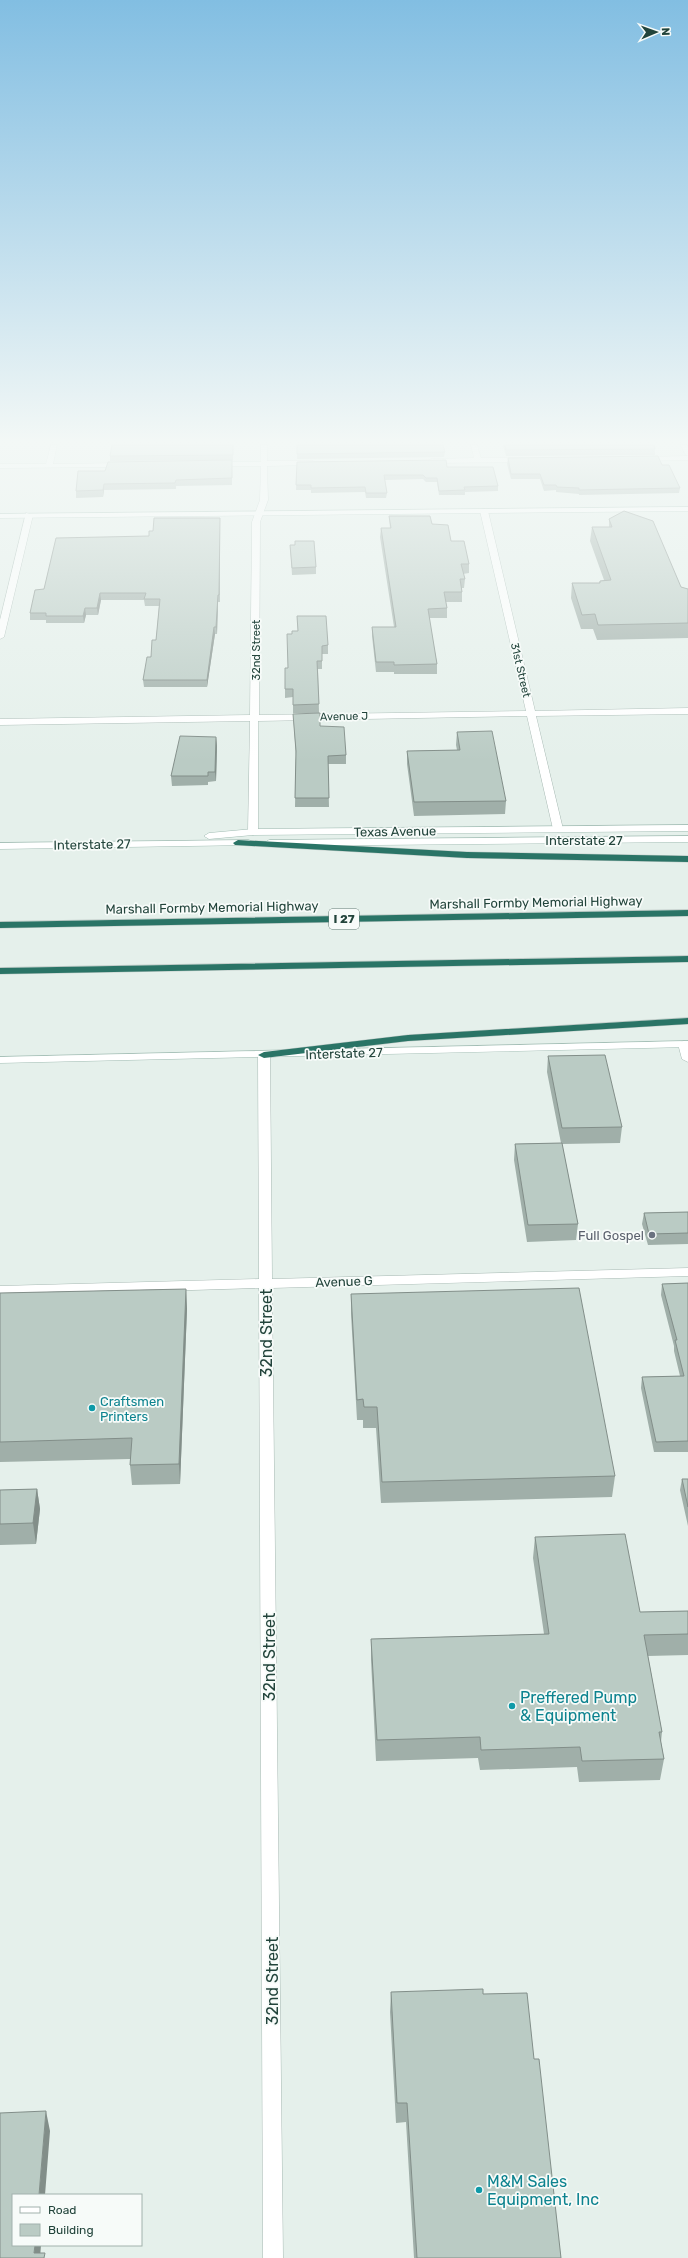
<svg xmlns="http://www.w3.org/2000/svg" width="688" height="2258" viewBox="0 0 688 2258" font-family="Rubik,sans-serif">
<style>
.lines{fill:none;stroke-linecap:round;stroke-linejoin:round}
.street-casing{stroke:#a7b9b3;stroke-width:1}
.secondary-casing{stroke:#a2bdb4;stroke-width:1}
.highway-casing{stroke:#c1cbc8;stroke-width:1}
.street{fill:#fff;fill-rule:evenodd}
.secondary{fill:#fff;fill-rule:evenodd}
.highway{fill:#2a7466;fill-rule:evenodd}
.wall{fill:#a0afa9}
.shaded-wall{fill:#828e89}
.building{fill:#bacbc4;stroke:#828e89}
.worship-dot{fill:#6b7280;stroke:#f7fbf9;stroke-width:1.5}
.culture-dot{fill:#0f9aa8;stroke:#f7fbf9;stroke-width:1.5}
.labels{text-anchor:middle;stroke-width:3.5;stroke-linejoin:round;paint-order:stroke}
.far-street-label{font-size:11px;fill:#22443b;stroke:#f7fbf9}
.shield{fill:#f7fbf9;stroke:#627b74;stroke-width:1}
.shield-label{font-size:12px;font-weight:bold;fill:#22443b}
.street-label{font-size:13px;fill:#22443b;stroke:#f7fbf9}
.worship-label{font-size:13px;fill:#5b616d;stroke:#f7fbf9;text-anchor:end}
.culture-label{font-size:13px;fill:#0d838f;stroke:#f7fbf9;text-anchor:start}
.near-street-label{font-size:16px;fill:#22443b;stroke:#f7fbf9}
.near-culture-label{font-size:16px;fill:#0d838f;stroke:#f7fbf9;text-anchor:start}
</style>
<rect width="100%" height="100%" fill="#e5f0eb"/>
<g class="lines">
<defs>
<path id="street" d="M51,445H57L53,464L123,463L126,465L123,467L0,468V464H46Z
M261,445H267V461H313L316,463L313,465L267,466L268,500L260,522L259,715L526,711L480,511L484,509L488,511L535,711L688,708V714L536,716L563,829L558,832L553,829L527,716L258,721V832L253,835L248,832L250,721L0,725V719L250,715L252,522L260,500L261,466H217L214,464L217,462H261Z
M471,445H477L481,458H523L526,460L523,462L431,463L428,461L431,459L474,458Z
M681,445H687L688,447V460L643,461L640,459L643,457L688,456L685,454Z
M26,513L33,515L4,637L0,639V620Z
M684,1041L688,1042V1062L682,1059L678,1044Z
M264,1052L270,1055L272,1279L688,1268V1276L272,1288L283,2258H263L259,1288L0,1296V1286L259,1279L258,1055Z"/>
<path id="secondary" d="M688,507V511L0,518V514Z
M688,825V831L253,835L209,839L204,836L209,833L253,829Z
M688,836V842L269,846L264,843L269,840Z
M249,840L254,843L252,845L0,849V843Z
M688,1041V1047L0,1063V1057Z"/>
<path id="highway" d="M238,840L467,852L688,856V862L467,858L235,845L233,843Z
M688,910V916L0,928V922Z
M688,956V962L0,974V968Z
M688,1018V1024L408,1041L264,1058L258,1055L264,1052L408,1035Z"/>
</defs>
<use href="#street" class="street-casing"/>
<use href="#secondary" class="secondary-casing"/>
<use href="#highway" class="highway-casing"/>
<use href="#street" class="street"/>
<use href="#secondary" class="secondary"/>
<use href="#highway" class="highway"/>
</g>
<path class="wall" d="M112,445H233V460L110,461V456Z
M297,445L445,452L444,457L297,459Z
M503,445H654L655,449V455L506,456Z
M508,458L662,465L680,488L679,493L579,495V494L556,492V490L544,491L540,479H511L507,464Z
M232,460V485L176,486V489L104,490L103,497L76,498V491L105,471Z
M297,462L447,467L498,486V491L465,492V495H439L437,482H426L423,479L385,480L387,493L386,498H366L365,492L311,493V490H296Z
M389,516L432,524L451,541L469,564V573L463,574L465,579L464,588H462V602H446L447,608V618H429L437,664V674H394V672H376L372,636V627H394L380,537L381,528H390Z
M220,518V602H218L217,634H215L207,687H144L143,680L156,640L159,606H145L144,600H101L98,615H86L84,623H46V620H30V613L44,589L149,536L153,531Z
M609,519L681,587L688,589V638L597,640L593,629H581L571,598L572,583H599L600,581L604,580L590,541L592,527H609Z
M290,545L316,567V574L292,575Z
M297,616L328,645V654H322V669H318L319,713H293V697L285,698V668H288L292,634L298,631Z
M293,714L320,726L346,755V764H328L329,807H295L296,756Z
M457,732L506,801L505,814L414,816L407,764V751L457,750L456,745Z
M216,737L217,746L216,781L208,782V785L172,786L171,776Z
M548,1056L622,1127L620,1143L562,1144L578,1224L576,1240L527,1242L514,1160L515,1144L561,1143L547,1072Z
M688,1212V1244L648,1245L642,1224L644,1213Z
M688,1283V1452H654L641,1388L642,1377L680,1376L674,1351V1346L661,1295L662,1284Z
M186,1289L187,1309L180,1484L132,1485L130,1465V1459L0,1462V1293Z
M351,1294L615,1476L612,1497L381,1503L376,1428H363V1420H357L351,1314Z
M682,1479H688V1526L680,1490Z
M37,1489L40,1509L36,1544L0,1545V1490Z
M535,1537L640,1612L688,1611V1655L648,1656L662,1732L661,1742L664,1759L660,1780L579,1782L577,1767L480,1770L478,1758L376,1761L371,1660V1639L544,1634L533,1558Z
M391,1992L483,1994L534,2059L561,2258H414L406,2122L396,2123L390,2012Z"/>
<path class="shaded-wall" d="M104,484V490L103,497V490Z
M100,593L101,600L98,615L97,608Z
M218,595V602L217,634L216,627Z
M85,608L86,615L84,623L83,616Z
M214,627L215,634L207,687V680Z
M216,737L217,746L216,781L215,772Z
M186,1289L187,1309L180,1484L179,1464Z
M37,1489L40,1509L36,1544L33,1523Z
M46,2111L50,2131L45,2195H39Z
M35,2245H41L40,2258L34,2253Z"/>
<path class="building" d="M112,445H233V455L110,456Z
M297,445H443L445,452L297,454Z
M505,445H654L655,449L506,450Z
M658,456L662,465H669L680,488L579,490V488L557,487L556,485H544L540,474H511L508,458Z
M232,460V478L176,480L175,483L104,484L103,490L76,491L78,471H105L108,462Z
M446,460L447,467H493L498,486L464,487L465,490L439,491L437,478H426L423,475H384L387,493H366L365,487L311,488V485H296L297,462Z
M624,511L653,521L681,587L688,589V623L598,625L595,614L582,615L572,583H600V581L611,580L592,527H612L609,519Z
M389,516H430L432,524L448,525L451,541H464L469,564H461L465,579H460L462,592H444L447,608L428,609L437,664L394,665V662H376L372,627H396L381,528H391Z
M154,518H220L219,595H218L216,627H214L207,680H143L147,657H151L152,640H156L160,599H144L146,593H100L97,608H85L83,616H46V613H30L35,590L44,589L56,538L149,536V531H153Z
M295,541H314L316,567L292,568L290,545H295Z
M297,616H326L328,645L322,646V661H317L319,704L293,705V689H285V668H288L287,634H292V631H298Z
M320,713V726L344,727L346,755L328,756L329,798H295L296,751L293,714Z
M492,731L506,801L414,802L407,751L460,750L457,732Z
M180,736L216,737L215,772H208V776H171Z
M605,1055L622,1127L562,1128L548,1056Z
M562,1143L578,1224L528,1225L515,1144Z
M688,1212V1233L649,1234L644,1213Z
M688,1283V1441L656,1442L642,1377L684,1376L675,1340H677L662,1284Z
M579,1288L615,1476L382,1482L377,1407H364L363,1399L357,1400L351,1294Z
M186,1289L179,1464L130,1465L132,1438L0,1442V1293Z
M682,1479H688V1507Z
M37,1489L33,1523L0,1524V1490Z
M625,1534L640,1612L688,1611V1634L644,1635L662,1732H659L664,1759L582,1761L580,1747L481,1750L480,1737L377,1740L371,1639L549,1634L535,1537Z
M483,1989V1994L527,1993L534,2059H539L561,2258H417L407,2103H397L391,1992Z
M46,2111L39,2195H13V2245H35L34,2253H45L44,2258H0V2113Z"/>
<linearGradient id="sky" x2="0" y2="1"><stop stop-color="#82bee2"/><stop offset="0.58" stop-color="#f3f8f6"/><stop offset="1" stop-color="#f3f8f6" stop-opacity="0"/></linearGradient>
<rect width="688" height="761" fill="url(#sky)"/>
<circle class="worship-dot" cx="652" cy="1235" r="4"/>
<g class="culture-dot">
<circle cx="92" cy="1408" r="4"/>
<circle cx="512" cy="1706" r="4"/>
<circle cx="479" cy="2190" r="4"/>
</g>
<g class="labels">
<g class="far-street-label">
<text transform="translate(256 650) rotate(-90)" y="4">32nd Street</text>
<text transform="translate(521 670) rotate(77)" y="4">31st Street</text>
<text transform="translate(344 716) rotate(-1)" y="4">Avenue J</text>
</g>
<rect class="shield" x="329" y="909" width="30" height="20" rx="3"/>
<g class="shield-label">
<text x="344" y="923">I 27</text>
</g>
<g class="street-label">
<text transform="translate(395 831) rotate(-1)" y="5">Texas Avenue</text>
<text x="584" y="845">Interstate 27</text>
<text transform="translate(92 844) rotate(-1)" y="5">Interstate 27</text>
<text transform="translate(536 902) rotate(-1)" y="5">Marshall Formby Memorial Highway</text>
<text transform="translate(212 907) rotate(-1)" y="5">Marshall Formby Memorial Highway</text>
<text transform="translate(344 1053) rotate(-2)" y="5">Interstate 27</text>
<text transform="translate(344 1281) rotate(-2)" y="5">Avenue G</text>
</g>
<g class="worship-label">
<text x="644" y="1240">Full Gospel</text>
</g>
<g class="culture-label">
<text x="100" y="1406">Craftsmen<tspan x="100" dy="15">Printers</tspan></text>
</g>
<g class="near-street-label">
<text transform="translate(266 1333) rotate(-90)" y="6">32nd Street</text>
<text transform="translate(269 1657) rotate(-90)" y="6">32nd Street</text>
<text transform="translate(272 1981) rotate(-90)" y="6">32nd Street</text>
</g>
<g class="near-culture-label">
<text x="520" y="1703">Preffered Pump<tspan x="520" dy="18">&amp; Equipment</tspan></text>
<text x="487" y="2187">M&amp;M Sales<tspan x="487" dy="18">Equipment, Inc</tspan></text>
</g>
</g>
<rect x="12" y="2194" width="130" height="52" fill="#f7fbf9" stroke="#a2b2ad"/>
<rect x="20" y="2207" width="20" height="6" fill="#ffffff" stroke="#a2b2ad"/>
<text x="48" y="2214" font-size="12" fill="#22443b">Road</text>
<rect x="20" y="2224" width="20" height="12" fill="#bacbc4" stroke="#a2b2ad"/>
<text x="48" y="2234" font-size="12" fill="#22443b">Building</text>
<g transform="translate(656 32) rotate(88)" stroke="#f7fbf9" stroke-width="3" paint-order="stroke">
<path d="M0-3L7 15L0 10L-7 15Z" fill="#22443b"/>
<text y="-6" font-size="11" font-weight="bold" text-anchor="middle" fill="#22443b">N</text>
</g>
</svg>
